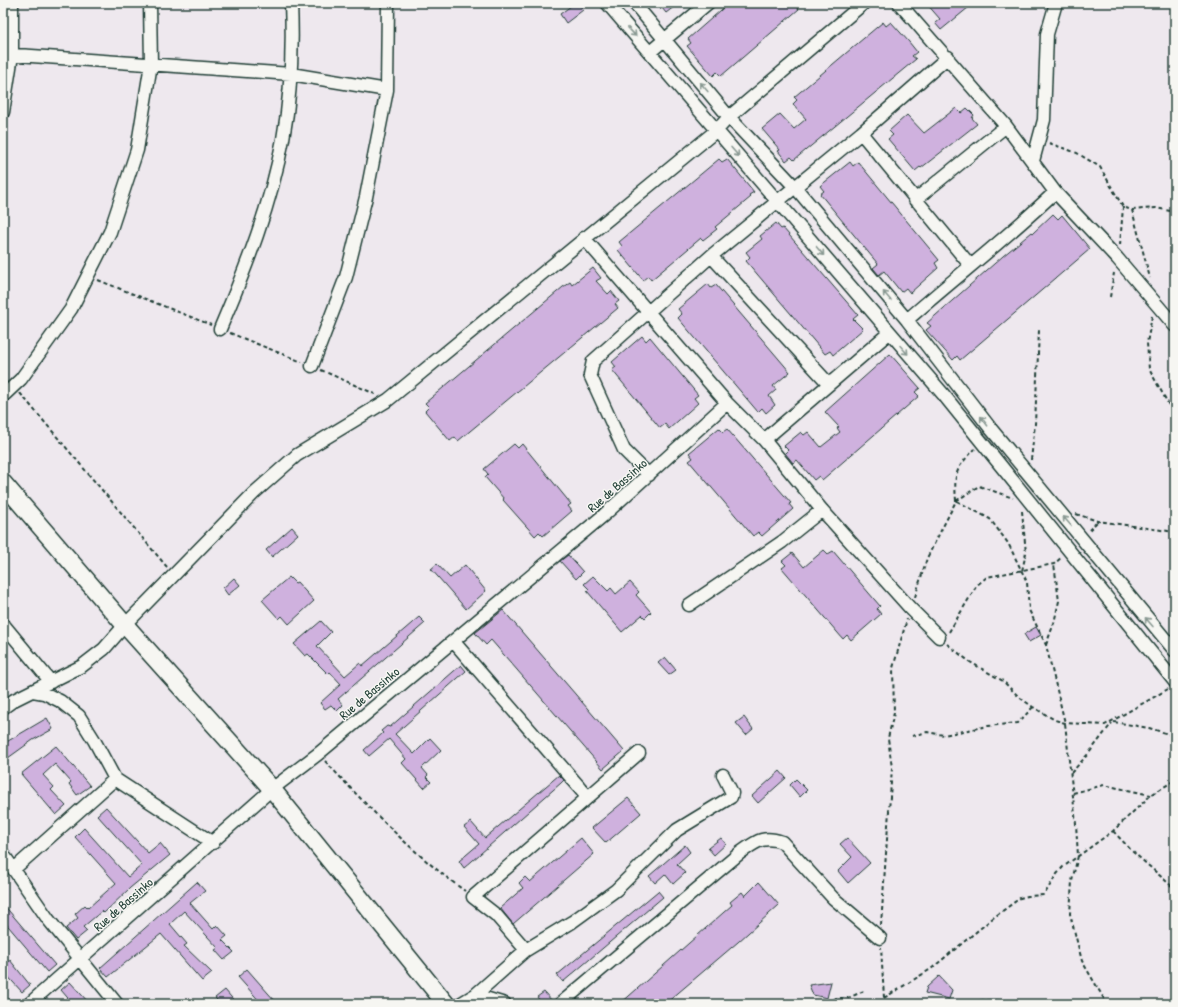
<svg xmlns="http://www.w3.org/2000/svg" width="1178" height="1007" viewBox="0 0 1178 1007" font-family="'Patrick Hand',sans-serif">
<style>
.building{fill:#cfb1de;stroke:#1f3d34}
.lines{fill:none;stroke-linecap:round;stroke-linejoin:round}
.street-casing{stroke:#1f3d34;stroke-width:15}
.secondary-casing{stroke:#1f3d34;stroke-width:20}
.path{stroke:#1f3d34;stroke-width:2;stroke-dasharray:4 3;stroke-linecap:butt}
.street{stroke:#f6f6f2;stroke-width:12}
.secondary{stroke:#f6f6f2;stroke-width:17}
.oneway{stroke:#8a9a93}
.labels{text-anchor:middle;stroke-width:3;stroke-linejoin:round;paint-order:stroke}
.street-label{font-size:13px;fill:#1f3d34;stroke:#f6f6f2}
</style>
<rect width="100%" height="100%" fill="#eee8ee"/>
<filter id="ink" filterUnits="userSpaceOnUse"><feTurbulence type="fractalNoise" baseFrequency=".025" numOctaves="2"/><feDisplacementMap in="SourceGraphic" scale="8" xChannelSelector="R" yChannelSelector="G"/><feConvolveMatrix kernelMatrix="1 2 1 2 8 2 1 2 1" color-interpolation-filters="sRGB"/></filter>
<g filter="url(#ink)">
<path class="building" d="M575,3H578L583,10L566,23L560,14Z
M658,3H679L666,13Z
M729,3H794L799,9L721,76L717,72L713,76L687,46L691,43L688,39Z
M926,3H974L941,30L935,23L940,19Z
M883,22L886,26L891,22L909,42L917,52L912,56L916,59L794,160L791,157L786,161L778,151L780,150L762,129L780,114L794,129L806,119L793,104L797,100L794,97Z
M956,108L961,113L967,108L974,115L972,118L977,124L921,168L920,167L915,171L888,139L893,135L889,131L907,115L924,133Z
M719,159L722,162L727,159L754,192L749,195L751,197L715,227L717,229L703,240L701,238L651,280L648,276L643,280L618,250L622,246L619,242Z
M850,162L853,166L858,162L939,260L935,263L938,268L910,293L906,288L901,292L884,271L879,275L873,268L878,264L820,194L824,191L820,186Z
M1053,214L1058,219L1062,215L1090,249L960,360L957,356L953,360L926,330L931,326L927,323L1003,256L1032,232L1033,233Z
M776,223L781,229L783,228L858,315L853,319L863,329L833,355L830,351L825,354L746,261L750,257L746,252L762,239L760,236Z
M593,268L601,278L596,281L608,294L611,291L619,301L615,304L618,308L458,441L455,437L450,441L425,411L429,407L425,403L563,287L570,282L572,285Z
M708,284L711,288L716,285L790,372L773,386L776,390L769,396L775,405L766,413L762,408L758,412L678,318L682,314L678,309Z
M642,336L646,341L650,337L698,395L694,398L698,403L669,429L665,424L660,428L612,370L616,367L612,362Z
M890,354L920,388L915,392L919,396L829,474L822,480L819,476L814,480L797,460L793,463L785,453L788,450L784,446L801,432L804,435L808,432L821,447L840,432L837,428L839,427L825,412Z
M719,428L723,432L727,429L791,503L789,504L793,509L762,536L758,532L753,536L689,461L693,458L689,453Z
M514,444L518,448L522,444L571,504L568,506L572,511L543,536L539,532L535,536L503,500L504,499L485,477L488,474L484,469Z
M292,527L298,534L272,557L266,550Z
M824,550L828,554L833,551L880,606L877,609L881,614L851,640L847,635L843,639L782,568L786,565L782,561L792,553L804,567Z
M568,555L583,572L576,579L560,561Z
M437,564L450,578L465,565L486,591L466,609L431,569Z
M593,576L608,591L611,588L616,594L630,582L639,592L636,595L651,612L645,618L642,615L622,632L587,591L589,589L584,584Z
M289,577L295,583L297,582L314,601L289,624L282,616L279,619L262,600Z
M234,578L240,585L228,595L223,588Z
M503,610L624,751L603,769L491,640L486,645L475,633Z
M419,617L425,623L338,699L343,705L337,711L331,705L325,709L320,703L341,684L330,672L328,674L308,654L305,656L294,644L321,621L331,632L317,646L345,676L360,663L362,666Z
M1036,627L1041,635L1029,642L1024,634Z
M665,657L676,670L669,675L658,663Z
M461,665L466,671L395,734L414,754L430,738L441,750L422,768L428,775L426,777L431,782L424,788L402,763L406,759L389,739L369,756L364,750L383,733L381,731L387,726L390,727Z
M744,717L753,729L746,735L736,723Z
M47,718L53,729L33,740L8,758L3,750V744Z
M56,746L90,786L77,795L69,784L71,782L55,764L43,775L54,787L51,790L66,806L56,815L21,774Z
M780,771L786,778L758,803L752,796Z
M559,775L564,780L561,783L464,868L459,861L479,844L464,827L471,822L485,838Z
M796,779L807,790L800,797L790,785Z
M628,798L641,813L606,843L592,828Z
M106,807L148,853L160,843L170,855L130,888L104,913L102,911L83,927L87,931L76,940L66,928L78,918L75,914L85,905L88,908L116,883L75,837L84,828L128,877L142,865L97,815Z
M581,838L594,854L513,924L500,908L523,888L519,883L525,877L530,882Z
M721,838L726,844L714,855L708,848Z
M847,838L870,863L848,883L838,871L852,857L840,844Z
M685,845L690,852L677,864L685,873L673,884L665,874L655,883L649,876Z
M197,882L205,891L190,903L213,929L217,925L227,936L222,940L234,952L224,960L215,950L218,948L184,911L170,924L187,944L184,946L212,973L202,981L161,934L108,977L100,968Z
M759,882L779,905L738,942L665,1004H620L732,905L730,902L742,892L745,896Z
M658,891L663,897L563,982L557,975Z
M3,904L55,965L47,972L3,920Z
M3,955L9,962L10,960L30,985L22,992L3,971Z
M247,969L268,993L278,1004H262L238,977Z
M939,976L952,990L949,999L925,993L927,987Z
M70,982L90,1004H73L61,990Z
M831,982L827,998L813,995L809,985Z
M225,990L237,1004H221L215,998Z
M544,992L553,1002V1004H542L537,997Z"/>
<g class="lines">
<defs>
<path id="street" d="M607,3L943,394L1175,682
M634,3L729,117L795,187L907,320L991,429L1175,651
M899,3L1006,126L1055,192L1117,258L1175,326
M650,52L708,3
M3,54L291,74L387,90
M3,112L12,55V3
M861,133L970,265
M1033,161L1044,120L1047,34L1056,3
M915,200L1006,126
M584,238L727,403L764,440L822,510L910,608L939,637
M711,256L829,384
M907,320C956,277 1008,237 1055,192
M220,329C246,268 271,205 283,139C291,95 293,48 291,3
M312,366L346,277L366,197L387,90L388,3
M3,396L21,379L71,309L110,232L137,150L151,64L150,3
M764,440L889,333
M649,475L624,450L590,375L593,361L711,256L861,133L948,57
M689,605L782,542L822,510
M3,624L51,682
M454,642L588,797
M33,691L44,693L60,701L79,716L94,740L115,779L213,843
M3,708L14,700L82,666L104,649L125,625L254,493L297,455L388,400L717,130L729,117L864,3
M3,854L48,919L117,1004
M14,869L115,779
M526,950L496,915L473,897L639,753
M475,995L526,950L572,922L616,890L677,830L731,797L732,793L723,775
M29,1004L272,789L318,754L604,515L727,403
M460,1004L475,995L505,1004
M560,1004L740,853C756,842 762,835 782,842L833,898L880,938"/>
<path id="secondary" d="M3,483L125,625L272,789L446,1004"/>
</defs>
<use href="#street" class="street-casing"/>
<use href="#secondary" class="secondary-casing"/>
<path class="path" d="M1049,143L1077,153L1100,167L1123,207L1132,210L1156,208L1175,212
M1132,210L1150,278
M1120,245L1123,207
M98,280L211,325
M1110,297L1114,273
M1152,316L1147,343L1149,369L1175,416
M230,333L302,362
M321,370L375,394
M3,373L7,377
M20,393L167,567
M1031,460L1035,424L1039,330
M956,501C954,473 955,469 975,449
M957,501L990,519L1008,543L1027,582L1029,610L1046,645L1065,723L1076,824L1078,856L1072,881L1070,914L1082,961L1107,1004
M1022,511L1026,553L1022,571
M1076,514L1098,521L1175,532
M1089,530L1098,521
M915,597L927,558L956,501L979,486L1013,498
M949,632L977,585L987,577L1054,564L1062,557
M947,644L970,662L1003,681L1019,697L1033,707L1055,720L1065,723L1105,725L1168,689
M1046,645L1054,623L1059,601L1054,564
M1114,722L1149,728L1175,736
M912,736L927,732L944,735L988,726L1018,723L1033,707
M325,761C368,807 413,854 465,891
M1071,773L1089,753L1112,723
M1073,793L1104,785L1151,795
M1113,831L1133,852L1175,889
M881,925L892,768L888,738L894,713L893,668L907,619
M884,998L931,969L993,918L1020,898L1028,896L1044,895L1057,874L1063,867L1113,831L1151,795L1175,780
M828,1004L836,998H848L864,991
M881,1004L884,998L881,947
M967,1004C980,997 1010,1002 1025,1004"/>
<use href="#street" class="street"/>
<use href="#secondary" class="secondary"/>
</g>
<defs><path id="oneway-shaft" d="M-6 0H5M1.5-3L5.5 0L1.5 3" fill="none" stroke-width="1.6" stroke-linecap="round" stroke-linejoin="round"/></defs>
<g class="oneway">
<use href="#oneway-shaft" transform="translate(632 32) rotate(47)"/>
<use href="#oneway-shaft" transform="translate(704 87) rotate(-130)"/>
<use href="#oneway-shaft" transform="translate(735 152) rotate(49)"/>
<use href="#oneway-shaft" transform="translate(820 251) rotate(50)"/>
<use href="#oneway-shaft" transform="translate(887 296) rotate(-130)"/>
<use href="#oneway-shaft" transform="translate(904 350) rotate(48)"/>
<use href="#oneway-shaft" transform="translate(984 421) rotate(-127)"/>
<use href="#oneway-shaft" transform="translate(1067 521) rotate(-131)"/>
<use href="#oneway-shaft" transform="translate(1149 622) rotate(-131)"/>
</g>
</g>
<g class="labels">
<g class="street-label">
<text transform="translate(617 485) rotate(-41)" y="5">Rue de Bassinko</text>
<text transform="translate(369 693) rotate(-40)" y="5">Rue de Bassinko</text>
<text transform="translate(123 904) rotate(-41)" y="5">Rue de Bassinko</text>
</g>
</g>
<rect width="1178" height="1007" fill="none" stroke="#f6f6f2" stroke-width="16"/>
<rect x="8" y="8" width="1162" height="991" fill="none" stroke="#1f3d34" stroke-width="1.5" filter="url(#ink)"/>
</svg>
